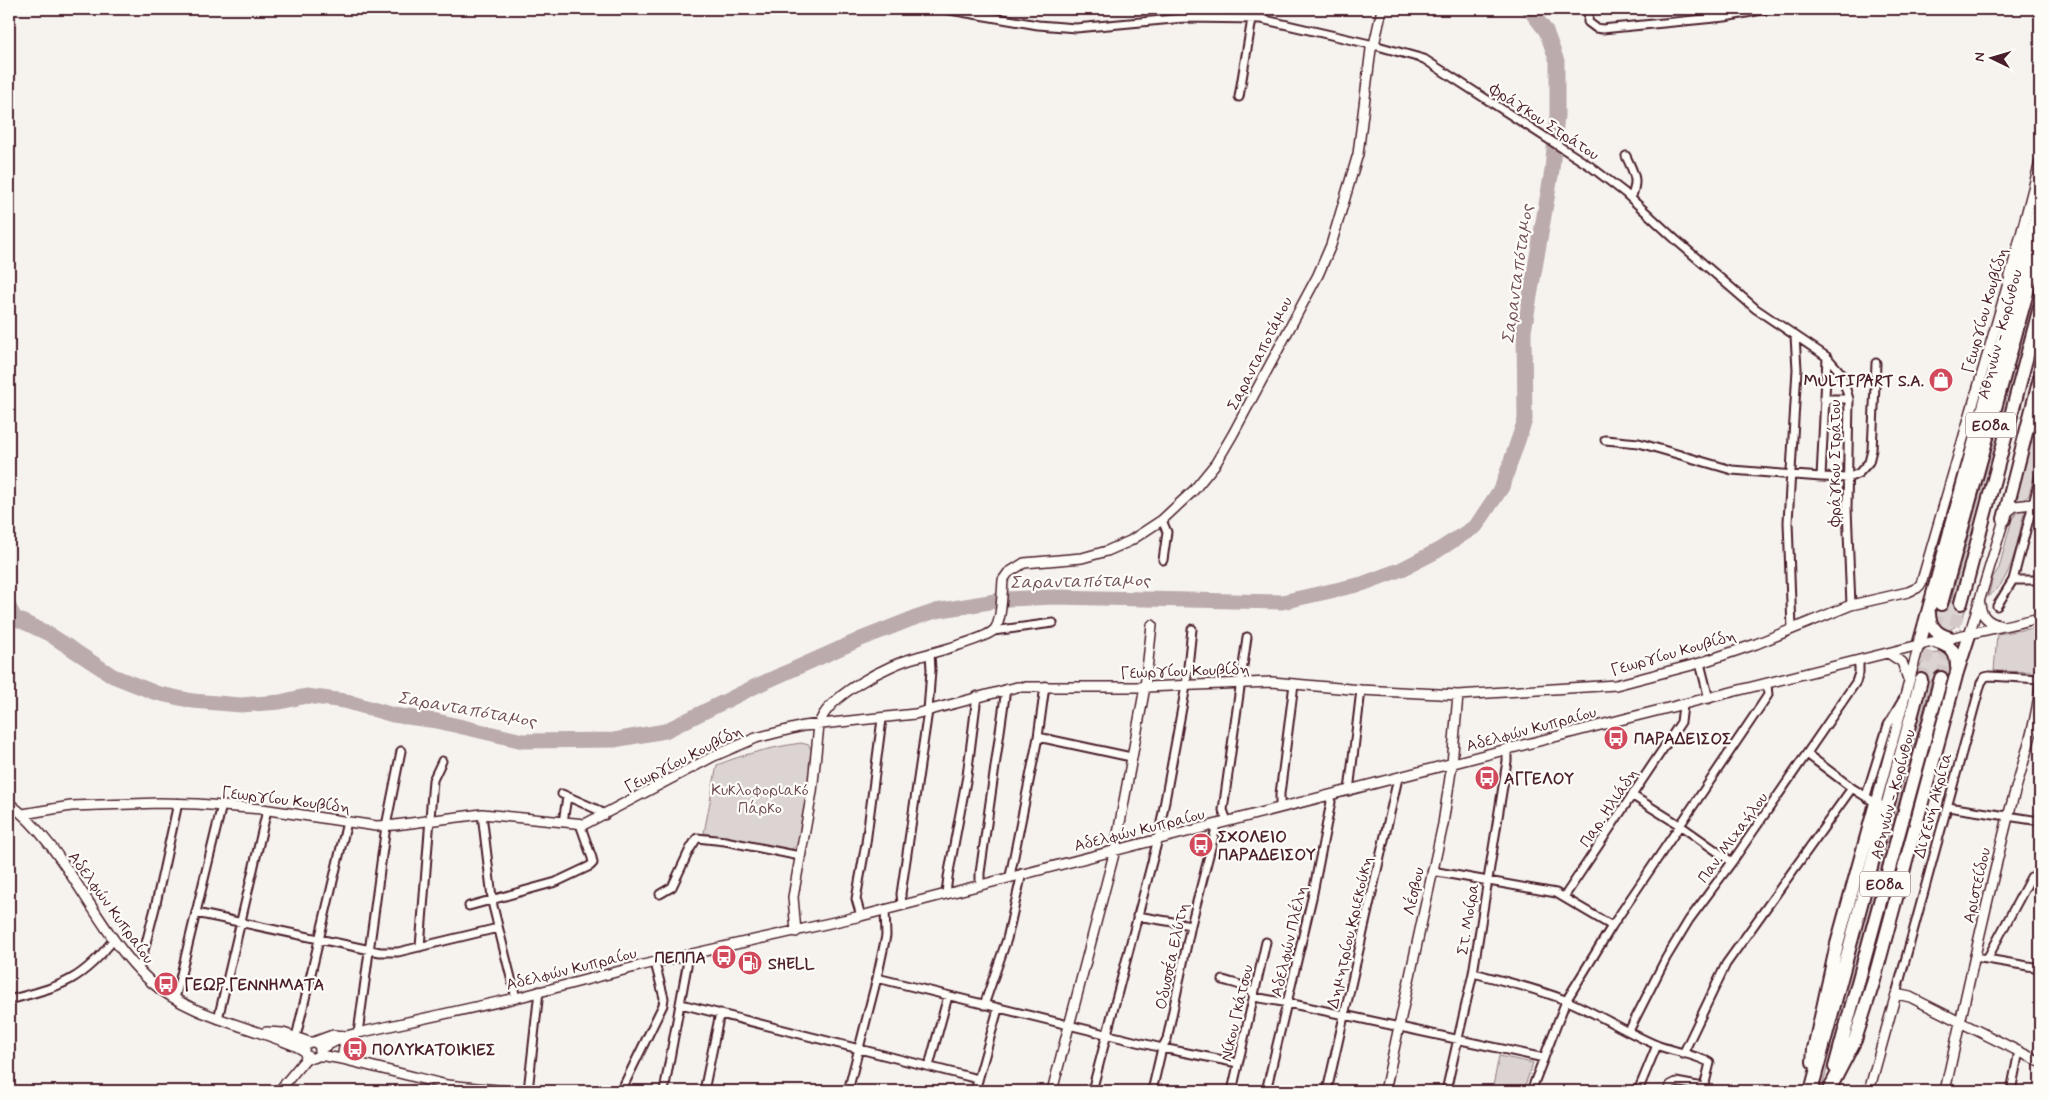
<svg xmlns="http://www.w3.org/2000/svg" width="2049" height="1100" viewBox="0 0 2049 1100" font-family="Mynerve,sans-serif">
<style>
.green{fill:#dcd4d2;stroke:#937a7e}
.lines{fill:none;stroke-linecap:round;stroke-linejoin:round}
.river{stroke:#bbabac;stroke-width:15}
.highway-tunnel{stroke:#d4c9c8;stroke-width:12;stroke-dasharray:12 6;stroke-linecap:butt}
.street-casing{stroke:#4a1f2b;stroke-width:11}
.secondary-casing{stroke:#4a1f2b;stroke-width:12}
.highway-casing{stroke:#4a1f2b;stroke-width:16}
.street{stroke:#fdfcf7;stroke-width:7}
.secondary{stroke:#fdfcf7;stroke-width:9}
.highway{stroke:#fdfcf7;stroke-width:12}
.labels{text-anchor:middle;stroke-width:4.5;stroke-linejoin:round;paint-order:stroke}
.shield{fill:#fdfcf7;stroke:#806168;stroke-width:1}
.shield-label{font-size:15px;font-weight:bold;fill:#4a1f2b}
.street-label{font-size:16px;fill:#4a1f2b;stroke:#fdfcf7}
.poi-label{font-size:16px;font-weight:bold;fill:#4a1f2b;stroke:#fdfcf7;text-anchor:start}
.park-label{font-size:16px;fill:#6e4c55;stroke:#fdfcf7}
.water-label{font-size:18px;font-style:italic;fill:#725058;stroke:#fdfcf7}
</style>
<rect width="100%" height="100%" fill="#f6f3ef"/>
<filter id="ink" filterUnits="userSpaceOnUse"><feTurbulence type="fractalNoise" baseFrequency=".02" numOctaves="2"/><feDisplacementMap in="SourceGraphic" scale="10" xChannelSelector="R" yChannelSelector="G"/><feConvolveMatrix kernelMatrix="1 2 1 2 8 2 1 2 1" color-interpolation-filters="sRGB"/></filter>
<g filter="url(#ink)">
<path class="green" d="M2040,271V283L1953,603L1969,602C1964,614 1958,631 1943,631L1932,617L1933,605L1950,603Z
M2040,395V454L2029,495L2024,500L2012,504Z
M2025,509C2018,537 2013,581 1988,597L1993,577L1999,568L2012,519L2018,511Z
M2040,627L2035,672L1994,671L1997,634Z
M1939,653L1948,660L1950,669L1949,677L1932,679L1821,1091H1818L1929,679L1913,680C1919,669 1924,653 1939,653Z
M801,743L809,745L814,755L798,845L790,850L704,833L717,765C744,754 773,747 801,743Z
M1499,1056L1533,1063L1523,1091H1492Z"/>
<g class="lines">
<path class="river" d="M9,607L15,618L49,634L113,676L156,693L193,701L241,705L280,702L306,696L345,701L393,715L437,721L523,741L614,740L665,731L756,686L861,639L909,620L936,611L1007,599L1055,597L1282,602L1362,584L1402,569L1437,551L1476,526L1502,487L1525,420L1524,331L1552,170L1557,115V61L1546,31L1529,9"/>
<path class="highway-tunnel" d="M1941,678L1961,603
M1921,680L1941,604"/>
<defs>
<path id="street" d="M944,9L1038,25L1076,28L1184,18L1261,19L1374,45L1424,59L1590,166L1625,193L1677,241L1756,309L1827,357L1841,373L1849,399L1847,508L1851,605
M1589,9L1588,22L1596,28L1602,29L1725,17L1767,9
M1207,18L1209,9
M1239,97L1252,19
M1626,156C1634,174 1639,179 1631,198
M1824,399H1849
M1605,440L1639,443L1732,470L1821,477L1848,478L1859,473L1869,462L1872,450L1876,363
M1821,477L1827,357
M1162,520L1167,532L1163,560
M2013,580H2040
M1997,606L2013,580L2040,477
M1792,629L1788,522L1797,369L1795,336
M993,631L1053,623
M1700,663L1709,699
M1038,737L1131,757
M1807,754L1852,788L1876,803
M1349,791L1361,690
M562,794L596,809L605,815
M1633,796L1681,826L1732,862
M1866,796L1888,725L1902,701
M1280,807V794L1294,684
M1948,807L2040,821
M482,814L493,906L516,998
M1227,821L1223,810L1247,637
M563,822L567,797
M1432,871L1556,893L1612,926
M1010,876L1038,737L1045,686
M980,884V873L1006,689
M946,893L948,877L967,776L977,696
M660,894L672,887L690,849L697,838L725,841L800,856
M1564,897L1681,722L1683,706
M902,905L901,894L928,711L931,670L930,653
M469,906L556,882L590,866L593,863L592,858L580,824
M196,913L380,952H398L498,928
M861,916L856,899L866,843L882,719
M1137,916L1191,925
M420,947L433,780L442,761
M1975,957L2040,968
M1987,959L2031,877
M139,970L155,908L178,803
M1473,973C1504,981 1535,988 1565,1000C1597,1013 1627,1033 1659,1046C1673,1051 1700,1056 1710,1063L1703,1091
M877,978L1162,1048L1238,1063
M1223,980C1236,984 1249,985 1254,997L1288,1003L1544,1058
M1896,994L1981,683L1985,677L1989,676L2040,679
M175,999L222,805
M9,1000C60,986 80,983 114,939
M681,1004L978,1079
M984,1005L1007,939L1022,873
M218,1019L267,810
M1629,1031L1666,958L1689,920L1732,862L1856,682L1859,673V661
M358,1033L386,826L401,751
M296,1037L347,822
M1683,1054L1726,964L1852,788
M929,1066L948,996
M528,1091L539,991
M621,1091L663,1005L664,998L655,963
M664,1091L689,955
M704,1091L720,1013
M848,1091L877,978L886,936L885,909
M975,1091L998,1009
M1092,1091L1158,839L1186,686L1192,629
M1152,1091L1162,1048L1167,1039L1191,925L1215,832V825
M1232,1091L1266,942
M1266,1091L1312,898L1331,802L1329,796
M1327,1091L1398,778
M1446,1091L1473,973L1507,761V751
M1531,1091L1566,1001L1612,926L1762,704L1768,695L1767,685
M1638,1091L1657,1045
M1668,1091L1670,1085L1676,1082L1703,1087
M2011,1091L2019,1051"/>
<path id="secondary" d="M1980,604C1981,617 1989,623 2002,626
M1969,635L2006,513L2015,506L2033,504
M1888,653L1902,662L1908,679
M9,803C68,848 95,931 150,981C186,1013 236,1023 280,1040C289,1044 297,1045 304,1051
M1876,803L1919,645
M23,814L71,806L160,803L197,804L262,809L376,826L395,825L482,814L585,824L714,756L756,738L803,726L915,714L1017,687H1145L1272,682L1361,690L1458,695L1616,685L1700,663L1756,644L1851,605L1908,592L1917,588L1921,584L2009,280L2040,162
M796,932L793,897L812,792L819,725C826,696 889,664 917,657C932,653 987,639 995,629C1002,620 1002,591 1003,580L1008,573L1024,563L1082,558L1107,551L1130,541L1162,520L1194,490L1216,463L1233,434L1318,275L1331,245L1358,154L1371,49L1374,45L1382,9
M266,1032L283,1033L309,1042
M304 1050a8 8 0 1 1 16 0a8 8 0 1 1-16 0Z
M314,1042L333,1035L346,1036
M320,1049L346,1036L358,1033L516,998L643,965L861,916L1624,719L1919,645L2040,618
M317,1056H325L342,1059L447,1085L507,1091
M342,1059L346,1036
M279,1091L308,1056
M1052,1091L1115,850L1145,687L1152,625
M1385,1091L1443,824L1452,764L1458,695
M1869,1091L1896,994L1910,997L2040,1062
M1945,1091C1965,999 1985,908 2008,817C2019,774 2035,732 2040,687"/>
<path id="highway" d="M2004,519L2040,378
M1961,603L2040,307
M1941,604L2040,245
M1929,613C1929,627 1937,635 1950,638
M1937,642C1951,646 1957,652 1957,667
M1919,645L2040,203
M1813,1062L1814,1049L1837,944L1876,803
M1835,1067L1941,678
M1829,1090L1855,1040L1874,980L1957,672L1969,635
M1811,1091L1921,680"/>
</defs>
<use href="#street" class="street-casing"/>
<use href="#secondary" class="secondary-casing"/>
<use href="#highway" class="highway-casing"/>
<use href="#street" class="street"/>
<use href="#secondary" class="secondary"/>
<use href="#highway" class="highway"/>
</g>
</g>
<defs>
<symbol id="shop-disc" viewBox="-11 -11 22 22"><circle r="9.5" fill="#d1495b" stroke="#fdfcf7"/><path d="M-5-2.5h2.3a2.7 3.5 0 0 1 5.4 0H5L5.5 6h-11ZM-1.5-2.5h3a1.5 2.3 0 0 0-3 0Z" fill="#fff"/></symbol>
<symbol id="bus-disc" viewBox="-11 -11 22 22"><circle r="9.5" fill="#d1495b" stroke="#fdfcf7"/><path d="M-5-6H5V4H4V6H2V4H-2V6H-4V4H-5ZM-3.5-4V0h7V-4ZM-3.5 1.2v1.5H-2V1.2ZM2 1.2v1.5H3.5V1.2Z" fill="#fff"/></symbol>
<symbol id="fuel-disc" viewBox="-11 -11 22 22"><circle r="9.5" fill="#d1495b" stroke="#fdfcf7"/><path d="M-5.5-6h7V0h2V4h1.3V-2.5L3-4.5l.8-.8L6-3V5H2.5V1h-1V6h-7ZM-4.2-4.7v3.2H.2V-4.7Z" fill="#fff"/></symbol>
</defs>
<g fill-rule="evenodd">
<use href="#shop-disc" x="1927" y="366" width="28" height="28"/>
<use href="#bus-disc" x="1602" y="724" width="28" height="28"/>
<use href="#bus-disc" x="1473" y="764" width="28" height="28"/>
<use href="#bus-disc" x="1187" y="831" width="28" height="28"/>
<use href="#bus-disc" x="710" y="943" width="28" height="28"/>
<use href="#fuel-disc" x="736" y="949" width="28" height="28"/>
<use href="#bus-disc" x="152" y="970" width="28" height="28"/>
<use href="#bus-disc" x="341" y="1035" width="28" height="28"/>
</g>
<g class="labels">
<g class="shield">
<rect x="1966" y="412.5" width="50" height="25" rx="4"/>
<rect x="1860" y="871.5" width="50" height="25" rx="4"/>
</g>
<g class="shield-label">
<text x="1991" y="430">ΕΟ8α</text>
<text x="1885" y="889">ΕΟ8α</text>
</g>
<g class="street-label">
<text transform="translate(1545 121) rotate(33)" y="6">Φράγκου Στράτου</text>
<text transform="translate(1984 310) rotate(-74)" y="6">Γεωργίου Κουβίδη</text>
<text transform="translate(1999 334) rotate(-75)" y="6">Αθηνών - Κορίνθου</text>
<text transform="translate(1259 353) rotate(-63)" y="6">Σαρανταποτάμου</text>
<text transform="translate(1834 463) rotate(-90)" y="6">Φράγκου Στράτου</text>
<text transform="translate(1673 652) rotate(-16)" y="6">Γεωργίου Κουβίδη</text>
<text transform="translate(1185 670) rotate(-2)" y="6">Γεωργίου Κουβίδη</text>
<text transform="translate(1531 728) rotate(-15)" y="6">Αδελφών Κυπραίου</text>
<text transform="translate(683 758) rotate(-27)" y="6">Γεωργίου Κουβίδη</text>
<text transform="translate(1892 794) rotate(-75)" y="6">Αθηνών - Κορίνθου</text>
<text transform="translate(286 799) rotate(7)" y="6">Γεωργίου Κουβίδη</text>
<text transform="translate(1932 805) rotate(-75)" y="6">Διγενή Ακρίτα</text>
<text transform="translate(1608 807) rotate(-56)" y="6">Παρ. Ηλιάδη</text>
<text transform="translate(1139 829) rotate(-14)" y="6">Αδελφών Κυπραίου</text>
<text transform="translate(1732 837) rotate(-54)" y="6">Παν. Μιχαήλου</text>
<text transform="translate(1976 885) rotate(-77)" y="6">Αριστείδου</text>
<text transform="translate(1413 891) rotate(-78)" y="6">Λέσβου</text>
<text transform="translate(112 907) rotate(54)" y="6">Αδελφών Κυπραίου</text>
<text transform="translate(1467 919) rotate(-81)" y="6">Στ. Μοίρα</text>
<text transform="translate(1349 932) rotate(-77)" y="6">Δημητρίου Κριεκούκη</text>
<text transform="translate(1288 941) rotate(-77)" y="6">Αδελφών Πλέλη</text>
<text transform="translate(1171 956) rotate(-78)" y="6">Οδυσσέα Ελύτη</text>
<text transform="translate(571 968) rotate(-14)" y="6">Αδελφών Κυπραίου</text>
<text transform="translate(1236 1013) rotate(-77)" y="6">Νίκου Γκάτσου</text>
</g>
<g class="poi-label">
<text x="1924" y="386" text-anchor="end">MULTIPART S.A.</text>
<text x="1634" y="744">ΠΑΡΑΔΕΙΣΟΣ</text>
<text x="1504" y="784">ΑΓΓΕΛΟΥ</text>
<text x="1218" y="842">ΣΧΟΛΕΙΟ<tspan x="1218" dy="18">ΠΑΡΑΔΕΙΣΟΥ</tspan></text>
<text x="706" y="963" text-anchor="end">ΠΕΠΠΑ</text>
<text x="768" y="969">SHELL</text>
<text x="184" y="990">ΓΕΩΡ.ΓΕΝΝΗΜΑΤΑ</text>
<text x="372" y="1055">ΠΟΛΥΚΑΤΟΙΚΙΕΣ</text>
</g>
<g class="park-label">
<text x="760" y="795">Κυκλοφοριακό<tspan x="760" dy="18">Πάρκο</tspan></text>
</g>
<g class="water-label">
<text transform="translate(1517 274) rotate(-82)" y="6">Σαρανταπόταμος</text>
<text transform="translate(1080 581) rotate(-1)" y="6">Σαρανταπόταμος</text>
<text transform="translate(467 709) rotate(10)" y="6">Σαρανταπόταμος</text>
</g>
</g>
<rect width="2049" height="1100" fill="none" stroke="#fdfcf7" stroke-width="30"/>
<rect x="15" y="15" width="2019" height="1070" fill="none" stroke="#4a1f2b" stroke-width="2" filter="url(#ink)"/>
<g transform="translate(1992 58) rotate(275)" stroke="#fdfcf7" stroke-width="4" paint-order="stroke">
<path d="M0-4L9 19L0 12L-9 19Z" fill="#4a1f2b"/>
<text y="-8" font-size="14" font-weight="bold" text-anchor="middle" fill="#4a1f2b">N</text>
</g>
</svg>
